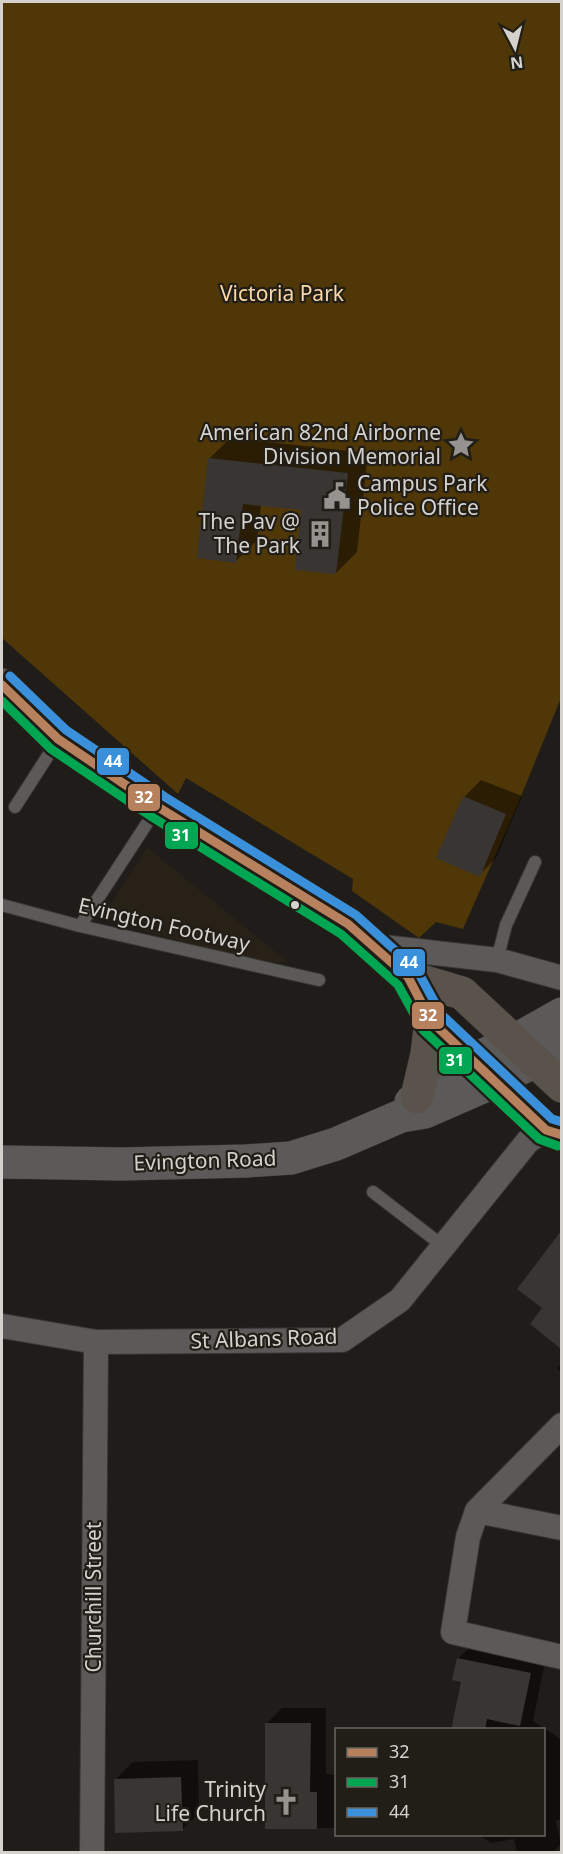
<svg xmlns="http://www.w3.org/2000/svg" width="563" height="1854" viewBox="0 0 563 1854" font-family="'Noto Sans',sans-serif">
<style>
.built{fill:#282117}
.green{fill:#4f3708}
.shadow{fill:#0007}
.building{fill:#383533}
.lines{fill:none;stroke-linecap:round;stroke-linejoin:round}
.lane-casing{stroke:#393735;stroke-width:14}
.street-casing{stroke:#393735;stroke-width:26}
.secondary-casing{stroke:#393735;stroke-width:34}
.primary-casing{stroke:#393735;stroke-width:34}
.lane{stroke:#5c5a58;stroke-width:12}
.street{stroke:#5c5a58;stroke-width:24}
.secondary{stroke:#5c5a58;stroke-width:33}
.primary{stroke:#59534c;stroke-width:33}
.bus-1-casing{stroke:#211d17;stroke-width:14}
.bus-2-casing{stroke:#211d17;stroke-width:14}
.bus-3-casing{stroke:#211d17;stroke-width:14}
.bus-1{stroke:#b6815c;stroke-width:9}
.bus-2{stroke:#00a651;stroke-width:9}
.bus-3{stroke:#3a90db;stroke-width:9}
.bus-dot{fill:#d5d2ce;stroke:#211d17;stroke-width:2}
.labels{text-anchor:middle;stroke-width:4.5;stroke-linejoin:round;paint-order:stroke}
.park-label{font-size:21px;fill:#fad8a6;stroke:#211d17}
.poi-label{font-size:21px;fill:#d5d2ce;stroke:#211d17;text-anchor:end}
.street-label{font-size:21px;fill:#d5d2ce;stroke:#211d17}
.line-badge{stroke:#211d17;stroke-width:2}
.badge-label{font-size:16px;text-anchor:middle;font-weight:bold;fill:#fff}
</style>
<rect width="100%" height="100%" fill="#1f1c19"/>
<path class="built" d="M147,847L288,962L260,963L101,919Z"/>
<path class="green" d="M2,2H561V698L515,811L463,929L436,922L419,938L352,891L353,879L186,778L178,794L2,638Z"/>
<path class="shadow" d="M230,438L368,453L357,552L336,573L303,509L261,504L257,540L236,561L209,459Z
M481,780L522,796L496,858L479,875L464,797Z
M562,1233V1347L532,1323L544,1307L520,1289Z
M562,1362V1371L557,1369Z
M474,1643L546,1657L533,1721L562,1740V1818L556,1821L561,1844L553,1852H517L514,1839L491,1843L478,1834H544V1730H453L463,1681L458,1659Z
M282,1708H326V1774L336,1775V1828H266V1724Z
M198,1760L199,1813L182,1830L116,1779L133,1762Z"/>
<path class="building" d="M208,458L348,473L336,574L295,570L301,510L243,504L236,563L197,558Z
M463,796L506,814L480,877L436,858Z
M561,1231V1349L530,1324L542,1308L517,1289Z
M457,1658L531,1673L520,1726L487,1719L485,1730H451L461,1682L452,1680Z
M265,1723H311L310,1792H317V1829H265Z
M181,1777L183,1831L115,1833L114,1779Z"/>
<g class="lines">
<defs>
<path id="lane" d="M15,807L58,740
M2,905L80,926L319,980
M80,926L157,808
M497,960L506,925L535,862
M373,1192L443,1246"/>
<path id="street" d="M374,946L497,960L562,978
M2,1326L96,1342L342,1340L400,1300L528,1141L546,1130
M562,1425L477,1511L468,1537L453,1632L562,1657
M477,1511L562,1528
M92,1852L96,1342"/>
<path id="secondary" d="M411,1102L473,1060L514,1041L562,1014
M2,1162L122,1164L246,1161L291,1158L336,1144L401,1116L425,1112L496,1081L562,1047"/>
<path id="primary" d="M2,685L58,739L158,807L348,924L408,977L431,1021L546,1130L562,1135
M408,977L462,993L562,1086
M417,1097L427,1054L431,1021"/>
</defs>
<use href="#lane" class="lane-casing"/>
<use href="#street" class="street-casing"/>
<use href="#secondary" class="secondary-casing"/>
<use href="#primary" class="primary-casing"/>
<use href="#lane" class="lane"/>
<use href="#street" class="street"/>
<use href="#secondary" class="secondary"/>
<use href="#primary" class="primary"/>
<defs>
<path id="bus-1" d="M2,685L58,739L158,807L348,924L408,977L431,1021L546,1130L562,1135"/>
<path id="bus-2" d="M2,701L51,749L152,817L341,934L398,985L423,1030L539,1139L558,1146"/>
<path id="bus-3" d="M10,676L66,730L165,797L356,915L417,970L441,1014L552,1119L562,1122"/>
</defs>
<use href="#bus-1" class="bus-1-casing"/>
<use href="#bus-2" class="bus-2-casing"/>
<use href="#bus-3" class="bus-3-casing"/>
<use href="#bus-1" class="bus-1"/>
<use href="#bus-2" class="bus-2"/>
<use href="#bus-3" class="bus-3"/>
</g>
<defs>
<symbol id="sight-bare" viewBox="-9 -9 18 18"><path d="M0-6L1.8-2.2L6-1.7L2.9 1.2L3.7 5.4L0 3.3L-3.7 5.4L-2.9 1.2L-6-1.7L-1.8-2.2Z" fill="#95928f" stroke="#211d17" stroke-width="2.5" paint-order="stroke"/></symbol>
<symbol id="civic-bare" viewBox="-9 -9 18 18"><path d="M-.6-6.5H3V-4.5H.6V-3L4-1V1h2V6H-6V1h2V-1L-.6-3ZM-1.2 2.5V6h2.4V2.5Z" fill="#95928f" stroke="#211d17" stroke-width="2.5" paint-order="stroke"/></symbol>
<symbol id="building-bare" viewBox="-9 -9 18 18"><path d="M-4-6H4V6H1V3H-1V6H-4ZM-2.5-4.3h1.7v1.8h-1.7ZM.8-4.3h1.7v1.8H.8ZM-2.5-1h1.7V.8h-1.7ZM.8-1h1.7V.8H.8Z" fill="#95928f" stroke="#211d17" stroke-width="2.5" paint-order="stroke"/></symbol>
<symbol id="church-bare" viewBox="-9 -9 18 18"><path d="M-1.2-6h2.4v3.5h3.3v2.4h-3.3V6h-2.4V-.1h-3.3v-2.4h3.3Z" fill="#95928f" stroke="#211d17" stroke-width="2.5" paint-order="stroke"/></symbol>
</defs>
<g fill-rule="evenodd">
<use href="#sight-bare" x="442" y="426" width="38" height="38"/>
<use href="#civic-bare" x="318" y="477" width="38" height="38"/>
<use href="#building-bare" x="301" y="515" width="38" height="38"/>
<use href="#church-bare" x="267" y="1783" width="38" height="38"/>
</g>
<circle class="bus-dot" cx="295" cy="905" r="5"/>
<g class="labels">
<g class="park-label">
<text x="282" y="301">Victoria Park</text>
</g>
<g class="poi-label">
<text x="441" y="440">American 82nd Airborne<tspan x="441" dy="24">Division Memorial</tspan></text>
<text x="357" y="491" text-anchor="start">Campus Park<tspan x="357" dy="24">Police Office</tspan></text>
<text x="300" y="529">The Pav @<tspan x="300" dy="24">The Park</tspan></text>
<text x="266" y="1797">Trinity<tspan x="266" dy="24">Life Church</tspan></text>
</g>
<g class="street-label">
<text transform="translate(164 925) rotate(13)" y="7">Evington Footway</text>
<text transform="translate(205 1161) rotate(-2)" y="7">Evington Road</text>
<text transform="translate(264 1339) rotate(-2)" y="7">St Albans Road</text>
<text transform="translate(94 1597) rotate(-90)" y="7">Churchill Street</text>
</g>
</g>
<g class="line-badge">
<rect x="96" y="747" width="34" height="29" rx="6" fill="#3a90db"/>
<rect x="127" y="783" width="34" height="29" rx="6" fill="#b6815c"/>
<rect x="164" y="821" width="35" height="29" rx="6" fill="#00a651"/>
<rect x="392" y="948" width="34" height="29" rx="6" fill="#3a90db"/>
<rect x="411" y="1001" width="34" height="29" rx="6" fill="#b6815c"/>
<rect x="438" y="1046" width="35" height="29" rx="6" fill="#00a651"/>
</g>
<g class="badge-label">
<text x="113" y="767">44</text>
<text x="144" y="803">32</text>
<text x="181" y="841">31</text>
<text x="409" y="968">44</text>
<text x="428" y="1021">32</text>
<text x="455" y="1066">31</text>
</g>
<rect width="563" height="1854" fill="none" stroke="#d5d2ce" stroke-width="6"/>
<rect x="335" y="1728" width="210" height="108" fill="#211d17" stroke="#696560" stroke-width="1.5"/>
<rect x="347" y="1748" width="30" height="9" fill="#b6815c" stroke="#696560" stroke-width="1.5"/>
<text x="389" y="1758" font-size="18" fill="#d5d2ce">32</text>
<rect x="347" y="1778" width="30" height="9" fill="#00a651" stroke="#696560" stroke-width="1.5"/>
<text x="389" y="1788" font-size="18" fill="#d5d2ce">31</text>
<rect x="347" y="1808" width="30" height="9" fill="#3a90db" stroke="#696560" stroke-width="1.5"/>
<text x="389" y="1818" font-size="18" fill="#d5d2ce">44</text>
<g transform="translate(515 48) rotate(173)" stroke="#211d17" stroke-width="4.5" paint-order="stroke">
<path d="M0-4.5L10 22L0 15L-10 22Z" fill="#d5d2ce"/>
<text y="-9" font-size="16" font-weight="bold" text-anchor="middle" fill="#d5d2ce">N</text>
</g>
</svg>
